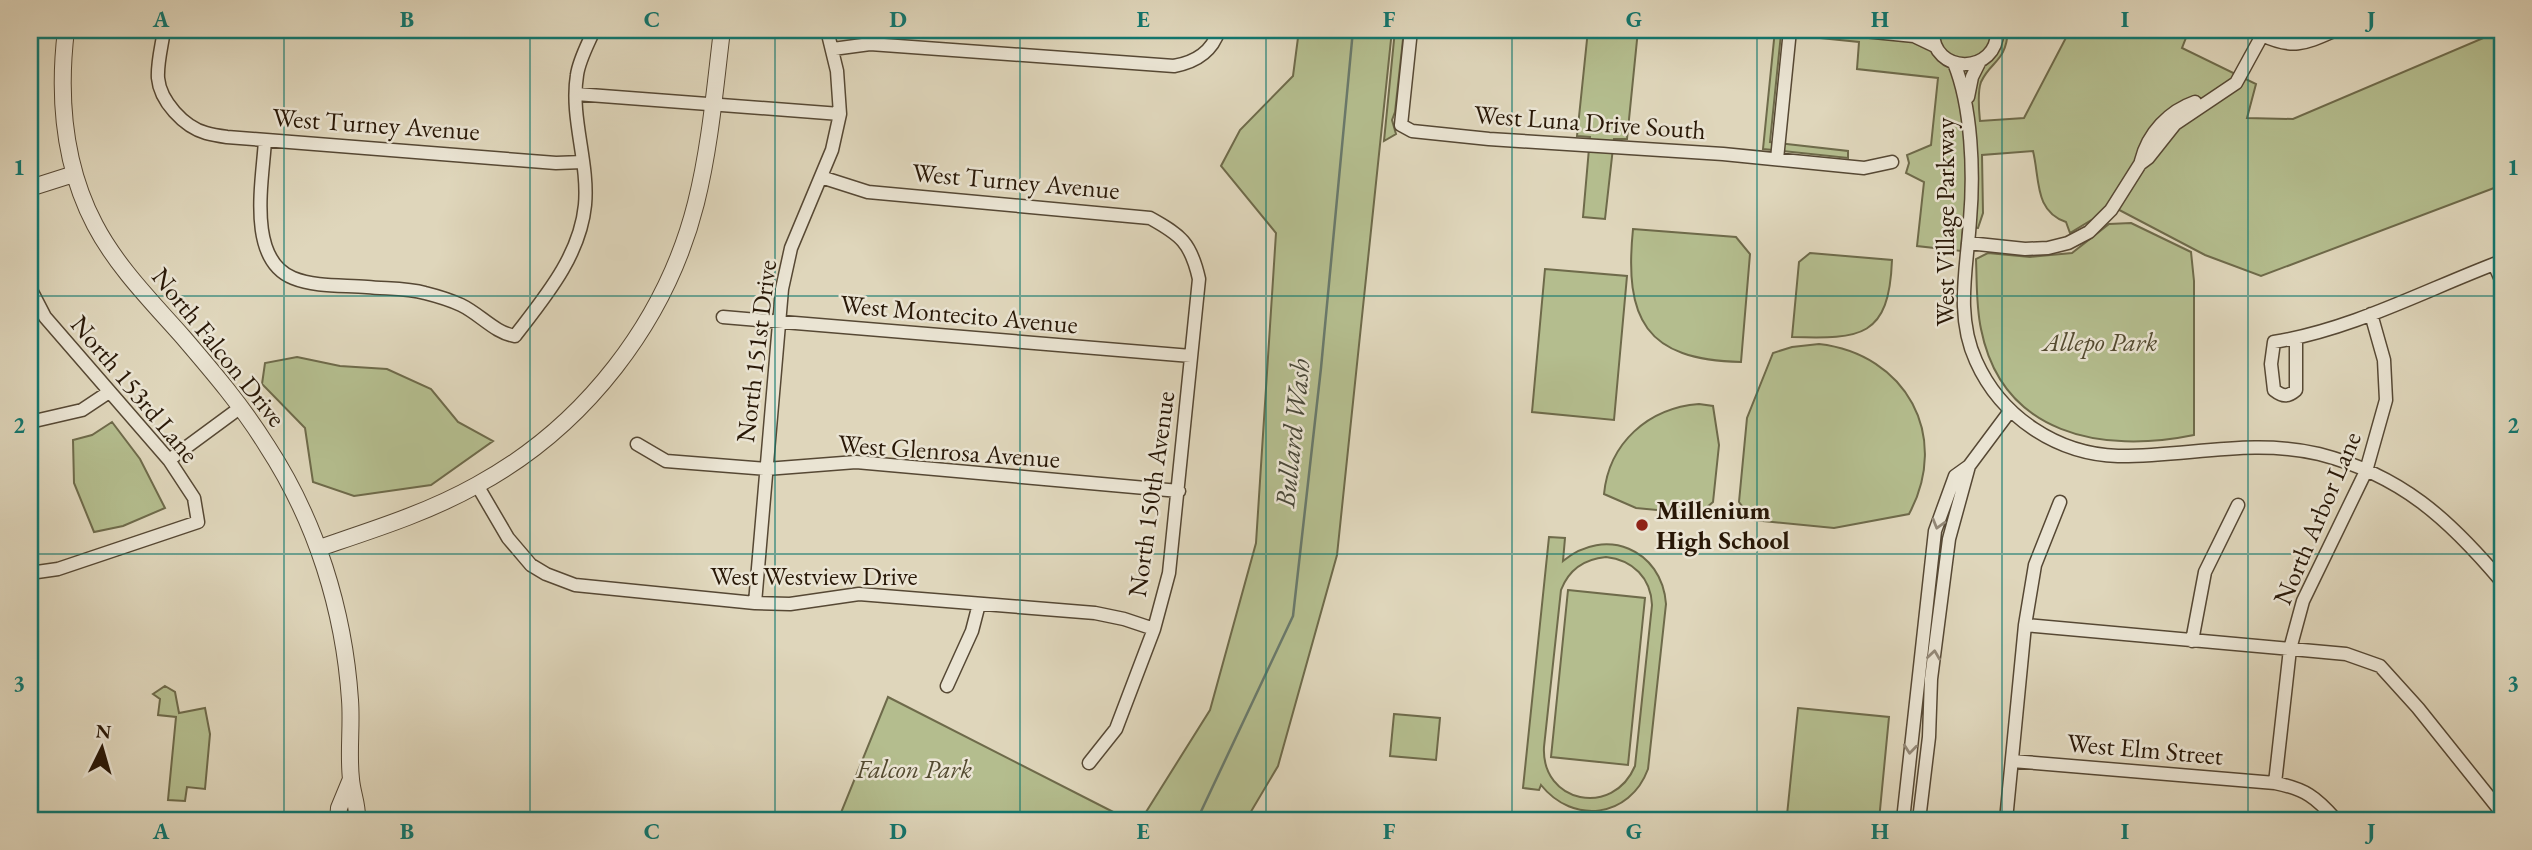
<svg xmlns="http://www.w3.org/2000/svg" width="2532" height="850" viewBox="0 0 2532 850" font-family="'EB Garamond',serif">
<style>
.green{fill:#b4bd8e;stroke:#6e6a4a;stroke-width:2;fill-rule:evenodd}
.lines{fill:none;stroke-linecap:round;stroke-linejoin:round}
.stream{stroke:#69796b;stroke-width:2.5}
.minor-casing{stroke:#564834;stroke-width:15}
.tertiary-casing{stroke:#564834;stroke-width:18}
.minor{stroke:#eae4d3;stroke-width:12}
.tertiary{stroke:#eae4d3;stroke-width:16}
.oneway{stroke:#938877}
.grid{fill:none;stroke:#0f766e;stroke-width:2;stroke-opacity:0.55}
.poi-dot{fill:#8f2418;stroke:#eae4d3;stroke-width:2.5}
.labels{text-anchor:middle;stroke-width:5;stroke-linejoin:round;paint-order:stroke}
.street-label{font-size:26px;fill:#291807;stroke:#eae4d3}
.park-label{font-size:26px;font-style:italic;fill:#534a30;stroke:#eae4d3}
.poi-label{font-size:26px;font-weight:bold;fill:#291807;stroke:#eae4d3;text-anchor:start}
.water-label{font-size:28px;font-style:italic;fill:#494839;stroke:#eae4d3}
.neatline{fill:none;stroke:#0f766e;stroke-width:2.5}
.grid-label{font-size:23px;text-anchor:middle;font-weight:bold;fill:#0f766e}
</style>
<rect width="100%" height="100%" fill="#dfd6bb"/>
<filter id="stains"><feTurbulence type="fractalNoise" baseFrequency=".00286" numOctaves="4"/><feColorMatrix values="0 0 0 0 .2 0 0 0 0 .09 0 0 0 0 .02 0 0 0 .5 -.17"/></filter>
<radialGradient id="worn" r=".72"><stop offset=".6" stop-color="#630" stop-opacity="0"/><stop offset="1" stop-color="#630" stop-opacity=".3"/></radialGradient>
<path class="green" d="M1299,30H1392L1337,555L1278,766L1246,820H1141L1210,710L1256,543L1276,233L1221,166L1240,130L1293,76Z
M1395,30H1404L1395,112L1392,120L1396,134L1384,141Z
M1588,30H1638L1627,139H1614L1605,219L1583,217L1590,137L1577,136Z
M1775,30H2008C2006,63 1991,60 1981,82C1977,93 1979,110 1980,121L2024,118L2070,30H2189L2182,48L2256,84L2247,118L2293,119L2502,30V185L2261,276L2205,255L2108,204L2093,219L2070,233L2066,222C2034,211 2040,179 2033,151L1982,155L1983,213L1978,228L1963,227L1961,251L1917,246L1924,182L1906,173L1909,163L1907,155L1931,145L1938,78L1857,69L1859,42L1781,34L1770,142L1848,151V158L1763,149Z
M2131,223L2191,252L2194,281V435C2102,454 2002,435 1981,329C1976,306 1977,282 1976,259L1988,253L2030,257L2072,253L2109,224Z
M1633,229L1736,237L1750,254L1741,362C1645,360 1624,319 1633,229Z
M1810,253L1892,260C1889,338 1861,339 1792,337L1799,262Z
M1545,269L1627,276L1614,420L1532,412Z
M1819,344C1906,354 1951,436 1909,514L1834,528L1753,520L1739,502L1747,418L1773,353L1792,347Z
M297,357L340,366L387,369L431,389L458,422L493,441L431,485L354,496L313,482L305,428L262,384L265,363Z
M1699,404L1713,406L1719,445L1713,502L1699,514L1636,508L1604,494C1609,443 1648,408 1699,404Z
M112,422L140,459L165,508L123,526L94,532L74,483L73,440L92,435Z
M1549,537L1565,538L1563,561C1605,526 1662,549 1666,604L1648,769C1630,818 1573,825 1541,785L1539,790L1523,788ZM1606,557C1633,560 1651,578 1652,605L1635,766C1613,818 1541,803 1544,747L1561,590C1569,569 1585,559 1606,557Z
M1568,590L1645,598L1628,765L1551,757Z
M165,686L175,692L179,713L205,708L210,734L205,789L187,787L185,801L168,800L176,717L158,715L160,699L153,694Z
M888,697L1129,820H838Z
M1798,708L1889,717L1879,820H1840L1787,815Z
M1394,714L1440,718L1436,760L1390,756Z"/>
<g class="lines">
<path class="stream" d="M1197,820L1293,616L1321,368L1353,30"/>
<defs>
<path id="minor" d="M164,30C162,45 157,63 158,78C160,101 184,127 206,133C213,135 220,136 227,137L556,163L583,162
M1411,30L1401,125L1412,131L1489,139L1723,154L1864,168L1892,162
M1854,30L1914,36L1935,46
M1933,30C1931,76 1999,75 1997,30
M2262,35C2294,50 2306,43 2336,30
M833,49L870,44L1174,66C1196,62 1212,52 1219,30
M1954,63C1972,107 1974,173 1970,220C1967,268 1955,315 1976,361C2001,417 2057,454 2118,456C2186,457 2251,438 2319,454C2401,475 2449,519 2502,582
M576,94L840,114
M1968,97L1972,77L1980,61
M265,140C263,179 246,259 293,278C315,287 343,285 367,287C386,289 407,288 425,293C437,296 450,300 461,305C480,314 495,333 515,336C545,297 580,256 585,205C589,162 570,118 577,75C579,60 588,44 594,30
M1777,159L1790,30
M2141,161C2148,133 2169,111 2195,102
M821,177L868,192L1150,218C1181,235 1191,243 1199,279L1169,573L1154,629L1116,729L1089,763
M1968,243L2025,249L2048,248L2068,243L2089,232L2111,210L2140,164L2148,158L2175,124L2236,83L2265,30
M2494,264L2502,282
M30,288L45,317L169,460L194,498L198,522L58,569L30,573
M723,317L1191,356
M2296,339V390C2288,397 2283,397 2274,390L2271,364L2274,342C2354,329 2427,289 2502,261
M30,422L82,410L109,392
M637,444L666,461L766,469L856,462L1179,491
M169,460L241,407
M477,485L508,538L531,565L546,574L575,585L755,603L790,604L859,594L1095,613L1124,619L1154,629
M755,603L782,289L791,248L832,150L840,114L837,71L827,30
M2025,625L2346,654L2380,666L2418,708L2502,813
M2192,641L2205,572L2238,505
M947,686L972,631L979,604
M2012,761L2275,783C2305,789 2316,797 2336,820
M2275,783L2290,649L2303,601L2366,471L2386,400L2384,360L2371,314
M1903,820L1935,531L1955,476L1969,466L2010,411
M1919,820L1929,737L1931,679L1949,539L1969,466
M2006,820L2025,625L2035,565L2060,502"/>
<path id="tertiary" d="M66,30C58,97 63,164 95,225C117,267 152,302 183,337C213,372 243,407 267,446C316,521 344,610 350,700C352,726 348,753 351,779C352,793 358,805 357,820
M30,188L74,174
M319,548C372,530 427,513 477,485C584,427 666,322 696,203C710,147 715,88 722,30
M338,820L339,808L351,779"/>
</defs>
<use href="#minor" class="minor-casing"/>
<use href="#tertiary" class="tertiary-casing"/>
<use href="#minor" class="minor"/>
<use href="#tertiary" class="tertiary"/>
</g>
<defs><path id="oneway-chevron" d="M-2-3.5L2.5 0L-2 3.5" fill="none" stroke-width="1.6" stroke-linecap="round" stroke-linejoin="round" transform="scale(1.75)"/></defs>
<g class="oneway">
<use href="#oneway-chevron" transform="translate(1938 524) rotate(106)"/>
<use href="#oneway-chevron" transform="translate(1934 655) rotate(-82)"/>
<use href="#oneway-chevron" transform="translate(1910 749) rotate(96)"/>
</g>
<path class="grid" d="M284,30V820M530,30V820M775,30V820M1020,30V820M1266,30V820M1512,30V820M1757,30V820M2002,30V820M2248,30V820M30,296H2502M30,554H2502"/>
<circle class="poi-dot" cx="1642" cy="525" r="7"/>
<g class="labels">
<g class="street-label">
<text transform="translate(1590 122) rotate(4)" y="9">West Luna Drive South</text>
<text transform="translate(376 124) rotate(4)" y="9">West Turney Avenue</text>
<text transform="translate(1016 181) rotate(5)" y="9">West Turney Avenue</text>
<text transform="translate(1945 222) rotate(-90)" y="9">West Village Parkway</text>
<text transform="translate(959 314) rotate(5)" y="9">West Montecito Avenue</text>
<text transform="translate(219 347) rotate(51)" y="9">North Falcon Drive</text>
<text transform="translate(756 351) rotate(-83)" y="9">North 151st Drive</text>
<text transform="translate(135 389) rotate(50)" y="9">North 153rd Lane</text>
<text transform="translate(949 451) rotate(4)" y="9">West Glenrosa Avenue</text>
<text transform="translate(1151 494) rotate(-82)" y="9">North 150th Avenue</text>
<text transform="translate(2317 518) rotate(-67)" y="9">North Arbor Lane</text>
<text x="814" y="585">West Westview Drive</text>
<text transform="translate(2145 749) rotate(5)" y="9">West Elm Street</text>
</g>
<g class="park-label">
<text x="2100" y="351">Allepo Park</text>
<text x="914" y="778">Falcon Park</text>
</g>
<g class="poi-label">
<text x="1656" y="519">Millenium<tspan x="1656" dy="30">High School</tspan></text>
</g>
<g class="water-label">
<text transform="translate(1292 433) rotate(-84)" y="10">Bullard Wash</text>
</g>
</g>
<rect width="2532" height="850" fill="none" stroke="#dfd6bb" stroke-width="77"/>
<g transform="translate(102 748) rotate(5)" stroke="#eae4d3" stroke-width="5" paint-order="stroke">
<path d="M0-5L12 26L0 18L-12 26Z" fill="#291807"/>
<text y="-10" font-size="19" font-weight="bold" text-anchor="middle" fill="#291807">N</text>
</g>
<rect x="38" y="38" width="2456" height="774" class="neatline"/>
<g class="grid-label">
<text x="161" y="27">A</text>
<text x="407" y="27">B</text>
<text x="652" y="27">C</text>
<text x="898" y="27">D</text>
<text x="1143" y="27">E</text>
<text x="1389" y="27">F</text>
<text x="1634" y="27">G</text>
<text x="1880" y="27">H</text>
<text x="2125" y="27">I</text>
<text x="2371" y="27">J</text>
<text x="19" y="175">1</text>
<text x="2513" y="175">1</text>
<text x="19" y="433">2</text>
<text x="2513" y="433">2</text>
<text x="19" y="691">3</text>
<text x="2513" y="691">3</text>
<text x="161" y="839">A</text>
<text x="407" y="839">B</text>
<text x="652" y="839">C</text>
<text x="898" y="839">D</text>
<text x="1143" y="839">E</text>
<text x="1389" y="839">F</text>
<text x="1634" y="839">G</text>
<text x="1880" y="839">H</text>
<text x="2125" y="839">I</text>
<text x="2371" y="839">J</text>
</g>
<rect width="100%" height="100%" filter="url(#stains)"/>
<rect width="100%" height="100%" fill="url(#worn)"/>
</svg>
